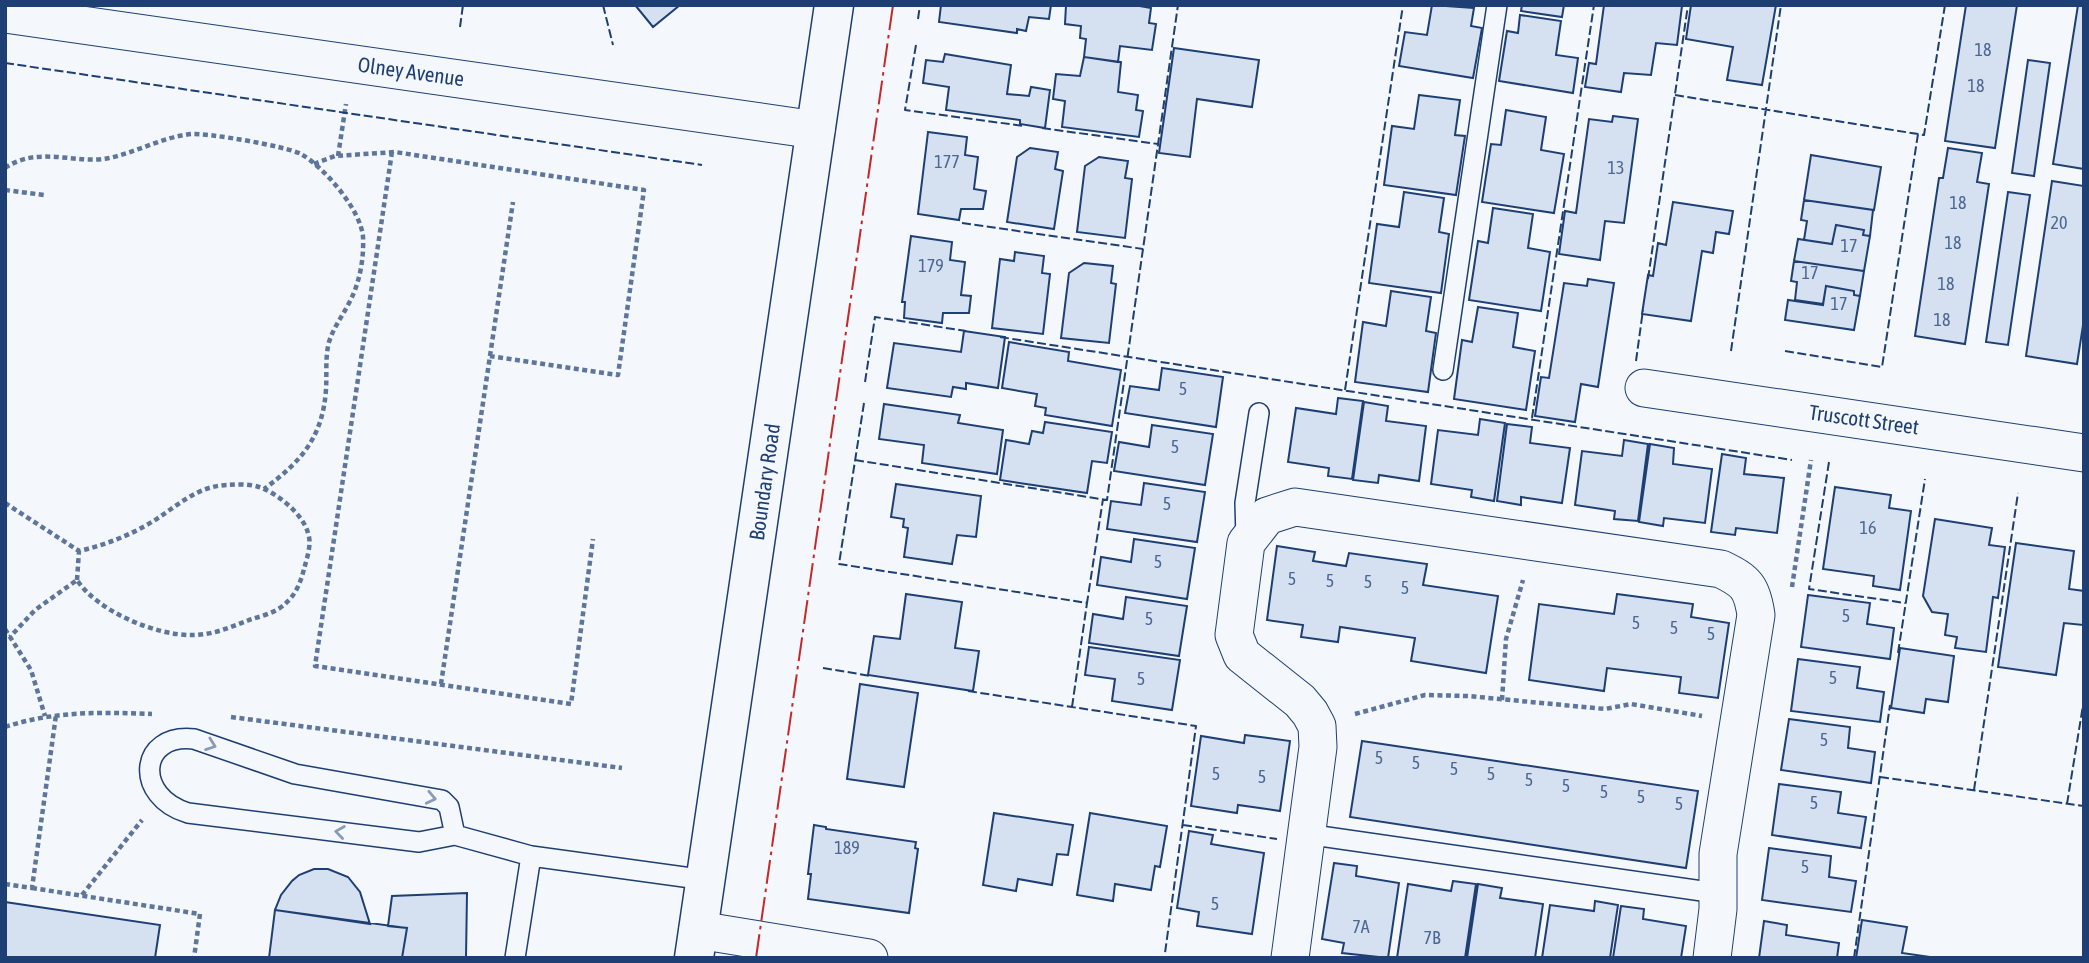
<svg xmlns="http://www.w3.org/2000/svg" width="2089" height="963" viewBox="0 0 2089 963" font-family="'Asap Condensed',sans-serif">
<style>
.building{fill:#d5e0f0;stroke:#1d3f73;stroke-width:2}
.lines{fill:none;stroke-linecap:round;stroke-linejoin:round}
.service-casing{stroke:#1d3f73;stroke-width:22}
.minor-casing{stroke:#1d3f73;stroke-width:39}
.secondary-casing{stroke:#1d3f73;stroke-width:41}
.path{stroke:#5e769c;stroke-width:4.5;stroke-dasharray:5 3.5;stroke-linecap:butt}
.service{stroke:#f4f7fb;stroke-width:19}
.minor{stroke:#f4f7fb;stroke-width:37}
.secondary{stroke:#f4f7fb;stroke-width:38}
.fence{stroke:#1d3f73;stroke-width:2;stroke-dasharray:9 3.5;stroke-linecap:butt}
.power{stroke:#c62828;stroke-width:2;stroke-dasharray:24 5 3.5 5;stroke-linecap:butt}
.oneway{stroke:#889bb7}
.labels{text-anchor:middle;stroke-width:5;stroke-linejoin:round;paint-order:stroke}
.number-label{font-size:18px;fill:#4b6792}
.street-label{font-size:21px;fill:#1d3f73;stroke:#f4f7fb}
</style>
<rect width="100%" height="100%" fill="#f4f7fb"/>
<path class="building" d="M635,5H680L653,27Z
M941,5H1051L1049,19L1029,17L1026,31L1017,29V33L939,22Z
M1066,5H1134L1151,8L1149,23L1156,24L1152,50L1120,46L1118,62L1084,57L1086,39L1080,38L1081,26L1065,24Z
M1432,5L1474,8L1471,26L1482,28L1473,78L1399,66L1405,32L1427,35Z
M1522,5H1564L1562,17L1521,11Z
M1604,5L1682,6L1677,45L1656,43L1651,75L1624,73L1621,92L1585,87L1589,63L1596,64Z
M1691,5H1776L1762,85L1727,80L1733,47L1686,39Z
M1966,5H2017L1995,148L1945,141Z
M2078,5H2084V169L2053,164Z
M1520,15L1561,21L1556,55L1578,58L1573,93L1499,81L1507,31L1518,33Z
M1174,48L1259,60L1252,107L1197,99L1190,157L1159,153Z
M945,54L1011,65L1007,94L1029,96L1031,87L1050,90L1045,128L1020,124V120L946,110L949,87L923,83L926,60L943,62Z
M1084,57L1121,62L1118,92L1138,95L1136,110L1143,111L1139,137L1062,127L1065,101L1053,99L1056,74L1080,76Z
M2028,60L2050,63L2034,176L2012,173Z
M1419,95L1460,100L1455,135L1465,136L1456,195L1384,185L1392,126L1414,129Z
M1506,110L1546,117L1541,150L1564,154L1554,213L1482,202L1491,144L1501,145Z
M1613,116L1638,119L1624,223L1605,221L1600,260L1559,254L1565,211L1576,213L1589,119L1612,122Z
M928,132L967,137L965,155L978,157L974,189L986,191L983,209H961L959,220L918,214Z
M1030,148L1058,152L1055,169L1063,171L1054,229L1007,222L1017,157Z
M1948,148L1982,153L1977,182L1989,184L1965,344L1915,336L1939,178H1943Z
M1811,155L1881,167L1874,210L1804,200Z
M1099,157L1128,161L1125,178L1132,179L1125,238L1077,232L1085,166Z
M2052,181L2084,186V319L2077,364L2026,356Z
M1404,192L1444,198L1439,232L1449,234L1441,293L1369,283L1377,224L1399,227Z
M2008,192L2030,195L2008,345L1986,342Z
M1804,200L1873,210L1870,236L1863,235L1864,230L1836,225L1832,244L1804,240L1807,221L1801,220Z
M1673,202L1733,211L1729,234L1716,232L1713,253L1702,251L1691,321L1642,314L1648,275L1653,276L1658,243L1666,245Z
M1493,208L1533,214L1528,248L1550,252L1541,311L1469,300L1478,241L1488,243Z
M1836,225L1864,230L1863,235L1870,236L1864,271L1794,261L1798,239L1832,244Z
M911,236L952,242L950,260L965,262L961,295L971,296L969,313H943L942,323L904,318L905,302H902Z
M1015,252L1044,256L1042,273L1050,274L1043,334L992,328L1000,259L1014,261Z
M1794,261L1864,271L1860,296L1854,295V291L1826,286L1823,304L1795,300L1797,282L1791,281Z
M1084,263L1113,266L1111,283L1116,284L1109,343L1061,338L1069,273Z
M1588,279L1614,283L1598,387L1581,384L1575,422L1535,416L1541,377L1549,378L1564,283L1587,286Z
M1826,286L1854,291V295L1860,296L1854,330L1785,320L1788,300L1823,305Z
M1391,291L1431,297L1426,331L1436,333L1428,392L1355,382L1363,322L1386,326Z
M1478,307L1518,313L1513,347L1535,351L1526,410L1454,399L1462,340L1472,342Z
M964,331L1005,337L998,388L966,383V389L953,387L951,397L887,388L894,343L961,352Z
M1009,342L1069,352L1068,361L1121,370L1112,426L1045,415L1046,408L1035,406L1037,394L1002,388Z
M1162,368L1223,377L1216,427L1125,413L1130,386L1159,390Z
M1338,398L1363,401L1352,479L1328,476L1329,468L1288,462L1296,408L1336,414Z
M1364,402L1388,406L1386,421L1426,426L1419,481L1379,475L1378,483L1353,480Z
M884,404L960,415L958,423L1003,430L997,474L922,463L924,445L879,439Z
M1480,419L1505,423L1494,501L1471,497L1472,490L1431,484L1438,430L1478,435Z
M1045,422L1112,432L1107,463L1092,461L1087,493L1000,480L1006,440L1029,444L1032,431L1043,433Z
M1507,424L1532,427L1530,443L1570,448L1562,503L1521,497V505L1497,501Z
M1152,425L1213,434L1205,485L1114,471L1119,442L1149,447Z
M1624,440L1648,444L1638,521L1614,519L1615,511L1575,505L1582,451L1622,456Z
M1650,444L1674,448L1673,464L1712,469L1705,523L1664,518L1663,526L1639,522Z
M1722,454L1746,458L1744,474L1784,478L1777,533L1736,528L1735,535L1711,532Z
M1144,483L1205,492L1197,542L1107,529L1111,501L1141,505Z
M896,484L981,496L976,537L957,535L952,564L904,557L908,528L903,527L904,519L891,517Z
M1835,487L1891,495L1889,508L1911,511L1900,590L1873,586L1874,576L1823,569Z
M1935,519L1992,528L1989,545L2005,547L1998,598L1993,597L1986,652L1955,648L1957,637L1945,635L1948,614L1932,612L1923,596Z
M1134,539L1195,548L1187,599L1097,585L1101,557L1131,562Z
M2016,543L2074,551L2069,589L2084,591V621L2083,625L2064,623L2056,675L1998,667Z
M1277,546L1315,552L1313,561L1346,566L1349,553L1427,564L1423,585L1498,596L1486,673L1411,661L1415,638L1340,627L1338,642L1301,637L1303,625L1267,620Z
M906,594L962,602L955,648L979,651L973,691L868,675L874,636L900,639Z
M1617,594L1693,604L1691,617L1729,623L1718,698L1679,693L1681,677L1607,668L1604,691L1529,680L1539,604L1614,614Z
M1808,595L1870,603L1867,624L1894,628L1890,659L1801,647Z
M1126,597L1187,606L1179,656L1089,643L1093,614L1123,619Z
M1089,647L1180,660L1172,710L1112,701L1115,679L1085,675Z
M1900,648L1954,656L1948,702L1926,699L1924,713L1891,708Z
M1798,659L1860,667L1857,688L1884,692L1880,722L1791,711Z
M860,684L918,693L904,787L847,779Z
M1789,719L1850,727L1848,748L1875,752L1871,783L1781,770Z
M1245,735L1290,741L1280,811L1238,805L1237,813L1191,806L1201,736L1244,743Z
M1362,741L1698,791L1686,868L1350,817Z
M1779,784L1841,792L1838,813L1866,817L1861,848L1772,835Z
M994,813L1073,825L1068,855L1057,854L1052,885L1018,879L1016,891L983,885Z
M1090,813L1167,826L1160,867L1155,866L1151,890L1115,884L1113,901L1077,895Z
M814,825L826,827V829L916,842L915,848L918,849L909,913L808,899L811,874H808Z
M1189,831L1213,835L1211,844L1264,853L1252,934L1197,926L1199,912L1177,908Z
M1769,848L1831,856L1829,877L1856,881L1851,912L1762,900Z
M1334,863L1357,866L1356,876L1399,883L1388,958L1342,953L1344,943L1322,939Z
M314,869H328L348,877L360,892L370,924L275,910L281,895L292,881L299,875Z
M1453,881L1476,884L1465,958H1397L1408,884L1451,891Z
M1478,884L1502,888L1500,898L1543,904L1535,958H1467Z
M467,893L466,958H402L407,928L388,926L392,896Z
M1595,901L1618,905L1610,958H1542L1550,905L1594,911Z
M5,902L160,925L155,958H5Z
M1621,906L1644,909L1643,919L1686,926L1681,958H1613Z
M275,910L407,928L402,958H269Z
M1862,920L1907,927L1902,953L1937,958H1856Z
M1764,921L1787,925L1786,935L1839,943L1837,958H1759Z"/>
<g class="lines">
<defs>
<path id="service" d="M1443,370L1497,5
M1246,538L1245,503L1259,413
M1306,834L1716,893
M455,835L449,807L442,800L295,774L194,739C138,733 134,797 188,813L419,842L455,835L531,856L515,958
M531,856L706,880"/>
<path id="minor" d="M5,14L816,130
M1644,388L2084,453
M698,930L869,958
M1290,958L1318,747L1317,726L1310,713L1300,701L1242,655L1234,635L1246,543L1267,516L1295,507L1721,569C1746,581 1752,587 1756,615L1718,854V909L1712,958"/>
<path id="secondary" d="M694,958L834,5"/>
</defs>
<use href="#service" class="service-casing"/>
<use href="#minor" class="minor-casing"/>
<use href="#secondary" class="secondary-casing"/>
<path class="path" d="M392,152L315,666L571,704L593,539
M338,156L346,104
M314,164L335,156L395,152L644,190L618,375L490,356
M5,168C38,145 77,165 109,158C137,152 163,137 191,134C208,133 286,146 301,154C324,167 361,210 363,237C364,258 360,281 351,299C344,314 334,326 329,342C325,357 327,374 326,389C323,437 301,462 264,489
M5,190L44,195
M5,503L79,551C101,546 123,538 143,527C172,512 193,486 227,485C237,484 250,484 259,487C277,493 303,514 308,533C312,544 307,558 304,569C301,581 296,594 287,602C278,612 262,616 249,620C231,627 213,635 193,635C156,636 97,611 77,580L35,610L10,637
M77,580L79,551
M1792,587L1811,460
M5,629L31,670L45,716
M441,684L513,202
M1502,700L1506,639L1523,580
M1355,714L1425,695L1468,696L1605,709L1631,704L1702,716
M231,717L622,768
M5,727C53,711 102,712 152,714
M5,884L32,888L56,715
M32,888L200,914L194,958
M82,895L142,820"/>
<use href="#service" class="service"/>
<use href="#minor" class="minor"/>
<use href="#secondary" class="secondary"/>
<path class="fence" d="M603,5L613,45
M378,6V5
M918,19L920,5
M460,27L463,5
M916,45L905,110L1024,126
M5,63L702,165
M1675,95L1924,135L1945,5
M1042,128L1158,144
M962,223L1143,249
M1648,279L1688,5
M1000,337L1792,460
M1731,351L1781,5
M1785,351L1882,367L1918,134
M1636,361L1643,310
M865,382L875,317L966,331
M1345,390L1403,5
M864,403L839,564L1087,603L1103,499
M1532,418L1594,5
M855,460L1107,500L1178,5
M1829,462L1809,589L1905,603
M1898,653L1925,479
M823,668L871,676
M968,691L1196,726L1165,953
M1072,707L1087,603
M1880,777L2084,806
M1974,790L2018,493
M2067,804L2084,699
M1183,825L1277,839
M1854,958L1890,705"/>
<path class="power" d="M756,958L893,5"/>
</g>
<defs><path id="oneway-chevron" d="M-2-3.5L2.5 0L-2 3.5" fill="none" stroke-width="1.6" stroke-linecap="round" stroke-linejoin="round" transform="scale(1.75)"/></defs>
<g class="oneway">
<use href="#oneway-chevron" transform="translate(211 745) rotate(20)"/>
<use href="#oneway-chevron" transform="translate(431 798) rotate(12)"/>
<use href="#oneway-chevron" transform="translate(340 832) rotate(-172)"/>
</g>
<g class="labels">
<g class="number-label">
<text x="1983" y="56">18</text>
<text x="1976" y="92">18</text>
<text x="947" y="168">177</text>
<text x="1616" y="174">13</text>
<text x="1958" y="209">18</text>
<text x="2059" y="229">20</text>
<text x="1953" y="249">18</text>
<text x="1849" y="252">17</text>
<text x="931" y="272">179</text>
<text x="1810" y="279">17</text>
<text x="1946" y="290">18</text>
<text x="1839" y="310">17</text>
<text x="1942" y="326">18</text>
<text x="1183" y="395">5</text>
<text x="1175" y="453">5</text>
<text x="1167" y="510">5</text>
<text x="1868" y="534">16</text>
<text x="1158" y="568">5</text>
<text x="1292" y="585">5</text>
<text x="1330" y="587">5</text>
<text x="1368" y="588">5</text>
<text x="1405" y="594">5</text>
<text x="1846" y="622">5</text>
<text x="1149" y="625">5</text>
<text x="1636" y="629">5</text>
<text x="1674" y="634">5</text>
<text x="1711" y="640">5</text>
<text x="1833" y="684">5</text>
<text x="1141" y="685">5</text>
<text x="1824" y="746">5</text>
<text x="1379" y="764">5</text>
<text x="1416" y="769">5</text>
<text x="1454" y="775">5</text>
<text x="1216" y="780">5</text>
<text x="1491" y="780">5</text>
<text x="1262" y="783">5</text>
<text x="1529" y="786">5</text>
<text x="1566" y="792">5</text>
<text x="1604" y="798">5</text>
<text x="1641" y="803">5</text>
<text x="1814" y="809">5</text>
<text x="1679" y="810">5</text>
<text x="847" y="854">189</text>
<text x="1805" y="873">5</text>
<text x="1215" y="910">5</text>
<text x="1361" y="933">7A</text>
<text x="1432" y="944">7B</text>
</g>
<g class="street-label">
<text transform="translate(411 72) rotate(8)" y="7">Olney Avenue</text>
<text transform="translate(1864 420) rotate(8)" y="7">Truscott Street</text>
<text transform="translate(765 482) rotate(-82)" y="7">Boundary Road</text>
</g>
</g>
<rect width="2089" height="963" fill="none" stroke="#1d3f73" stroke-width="14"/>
</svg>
